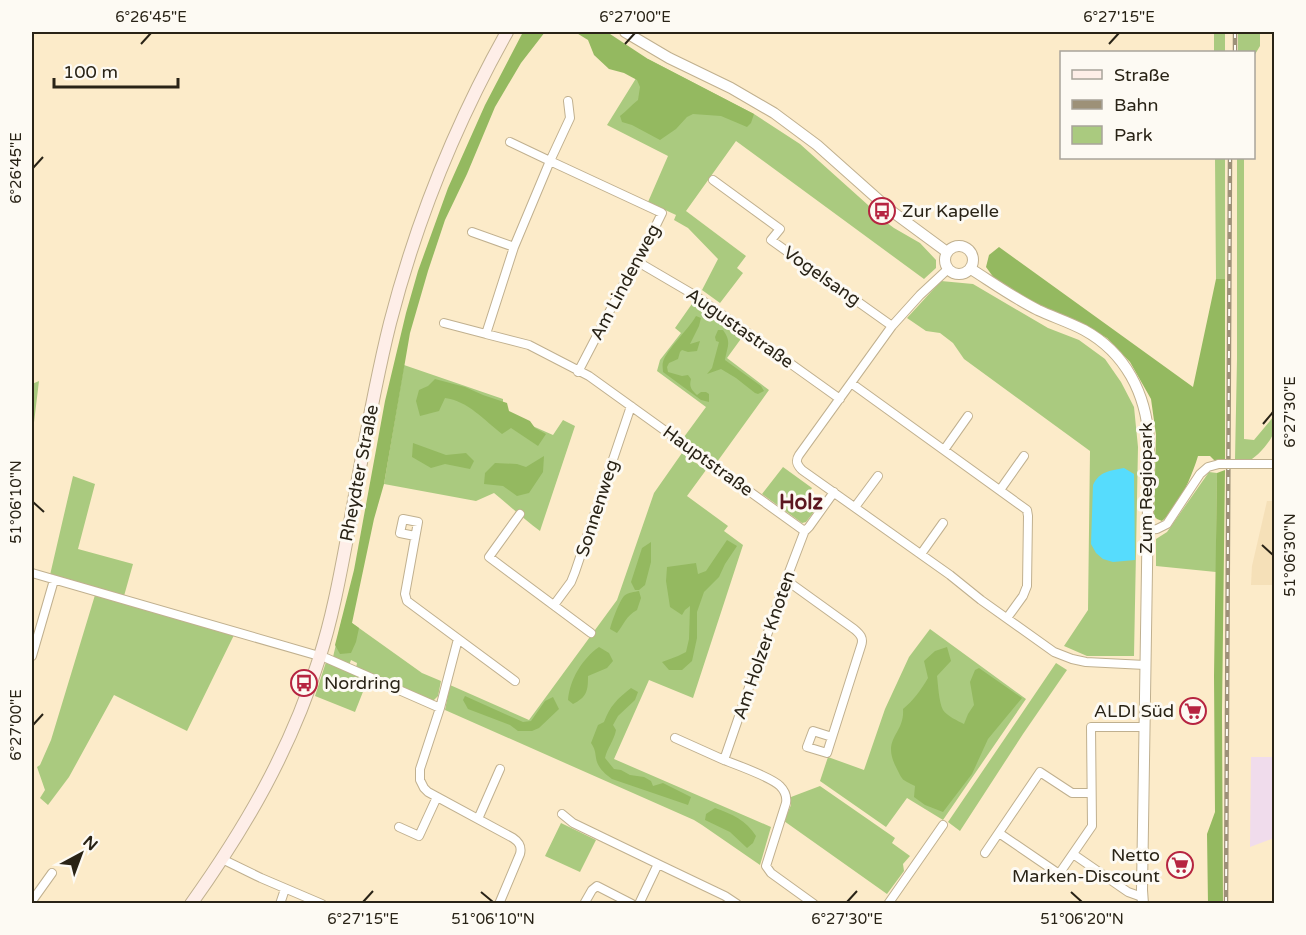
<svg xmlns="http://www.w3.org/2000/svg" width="1306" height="935" viewBox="0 0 1306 935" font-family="'Varela Round',sans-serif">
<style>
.commercial{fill:#f0dcec}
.built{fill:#f5e0b8}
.green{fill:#aaca7f}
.forest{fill:#94b960}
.water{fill:#56dcfd}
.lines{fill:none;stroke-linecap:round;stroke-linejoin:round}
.minor-casing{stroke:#c0b08f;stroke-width:10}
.tertiary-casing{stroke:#c0b08f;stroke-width:12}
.secondary-casing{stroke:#c0b08f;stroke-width:14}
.minor{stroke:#fff;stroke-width:8}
.tertiary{stroke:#fff;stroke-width:10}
.secondary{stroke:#feeee8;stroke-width:12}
.rail-casing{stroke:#9d9178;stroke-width:4.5}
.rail{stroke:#fdfaf3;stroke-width:2;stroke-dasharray:7;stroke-linecap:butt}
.minor-bridge-casing{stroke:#c0b08f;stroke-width:10;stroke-linecap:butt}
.minor-bridge{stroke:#fff;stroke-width:8}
.ticks{fill:none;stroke:#292316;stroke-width:2}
.labels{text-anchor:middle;stroke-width:6;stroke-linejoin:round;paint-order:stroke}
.poi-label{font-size:18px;fill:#292316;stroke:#fdfaf3;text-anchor:start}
.street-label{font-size:18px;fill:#292316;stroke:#fdfaf3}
.quarter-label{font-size:21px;font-weight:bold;fill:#5c1620;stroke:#fdfaf3}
.neatline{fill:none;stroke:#292316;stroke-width:2}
.ticks-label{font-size:15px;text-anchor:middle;fill:#292316}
</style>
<rect width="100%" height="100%" fill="#fcebc9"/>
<path class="commercial" d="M1251,757H1274V838L1250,847Z"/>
<path class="built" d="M1267,501H1274V585H1251L1252,566Z"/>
<path class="green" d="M1214,32H1225V52H1214Z
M1238,32H1260V46L1254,56V52H1238Z
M648,59L754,114L800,144L868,205L879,217L894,228L920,243L936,260V268L924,279L736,141L686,211L746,256L737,268L743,273L720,303L702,290L718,259L688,228L674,220L676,215L648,202L668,156L607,125Z
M1215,158H1225V279H1216Z
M1237,158H1244V439L1254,440L1274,416C1274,420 1275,426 1274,431C1273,439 1257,457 1250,460C1245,462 1240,461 1235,459L1237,359Z
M941,281L973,284L1048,328L1079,340L1105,359L1121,382L1134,407L1138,447L1134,656H1087L1064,646L1088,610L1090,451L964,359L953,343L940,333L926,331L907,318Z
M694,301L743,336L727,358L769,390L717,462L684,437L706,407L657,371L660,360L681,333L675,328Z
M404,365L503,399V413L553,435L563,420L575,426L540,531C524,519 510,506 494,493L476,501L384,484Z
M39,381L32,439V384Z
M682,453L706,470L687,496L728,526L724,531L743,545L693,698L649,680L614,759L771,827L760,865L702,825L694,820L445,710L450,685L529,720L617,600L654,493Z
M783,467L812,488L804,500L816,509L806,522L802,523L762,494Z
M1209,472L1217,473L1216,572L1156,566V539L1167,532Z
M73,476L95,484L78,549L133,564L124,596L50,575Z
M95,595L234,635L187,731L114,695L69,777L48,805L40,798L45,790L37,767L40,765L51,740Z
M342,619L352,623L422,673L441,681L438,696L434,700L429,701L356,668L357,663L351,660L349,665L333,657Z
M930,629L1026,699L943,820L907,798L886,827L820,781L828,757L864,770L885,709L909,657Z
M326,662L368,679L355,712L315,696Z
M1056,663L1067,670L1023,734L960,831L948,822Z
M820,786L895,838L892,843L910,856L903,864L904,871L887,894L784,821L791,805V797Z
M561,823L596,840L580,872L545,856Z"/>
<path class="forest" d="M523,32H545L521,63L495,107L467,174L445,220L428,271L410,333L384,484L374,519L352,623L359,628L356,642L351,653L340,654L335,645L354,570L385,401L406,313L418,271L448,188L485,105Z
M575,32H607L648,59L754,114L751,123L747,127L721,116L693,114L687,117L676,129L660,140L632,125L622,122L620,116C627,111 631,105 638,100L640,87L637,80L624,73L609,69L594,55L588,40Z
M999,247L1193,387L1216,279H1225V460H1214L1210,456H1198C1192,476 1179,507 1162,521L1157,519L1154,516L1156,435L1151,399L1130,362L1107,338L1076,321L1031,302L994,278L986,267L989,255Z
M696,316L701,318L699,326L690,344L700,341L697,351L688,352L682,350L680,352L678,359L669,363L667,367L668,372L682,376L688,375L691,379C689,387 691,389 697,395L701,392H706L709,394V402L701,400L663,372C663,369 662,365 663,362C666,350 689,329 696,316Z
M718,330H723C732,342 727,347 725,360L761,386L764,391L758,394L755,393L736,378L721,369L707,374L712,368L719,342L716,341L715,337Z
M435,379L465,387L483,395L507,403L509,411L530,421L535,428L546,434L538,446L511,428L502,434C484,420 468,401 445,398L439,411L420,416L416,401L419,390L428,386Z
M413,443L446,455L466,453L474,461L470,469L445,464L431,468L412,457Z
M544,456L543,472L529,493L517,496L503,486L484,484L485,473L495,463L517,464L526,467Z
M1225,470L1222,713L1223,903L1208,904L1207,834L1215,812L1214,676L1217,473Z
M727,540L737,546L725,564L719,577L704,592L697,612V638L692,661L682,670H669L662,662L678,656L686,652L689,639L690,606L685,610L682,615L670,607L666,581L667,567L696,563L698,574L706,571Z
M651,542V562L645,585L639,590H635L631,582L642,548Z
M639,591L641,598L637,610C625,617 625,623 617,633L610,629C612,621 619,602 624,596C628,592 635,592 639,591Z
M599,647L609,653L613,661L607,668L588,676C588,691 587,697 573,704L568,700C570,679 582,659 599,647Z
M947,647L951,661L937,676C938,684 939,703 943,710C947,716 958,721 964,724L968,714L974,705L970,682L975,670L979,668L1022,698L988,739L972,774L943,812L925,805L914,797L915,786C901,779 903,781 896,767C881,738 905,734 903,709C913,701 921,690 928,678L924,661L935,651Z
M631,688L638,692L635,700L618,716L613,725L616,730C614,741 607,748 605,758L614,769L621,770L630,775L644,777L651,781L653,786L663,783L691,797L688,805L612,779C605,774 597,767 596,758C595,751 595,749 591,743L598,725L604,722C610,706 617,699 631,688Z
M465,696L523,722L531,721L545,701L553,697L559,709L539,728L532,731H518L510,725L468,709L463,700Z
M715,808C732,814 746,820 756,836L753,843L747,848L730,832L705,820L706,814Z"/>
<path class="water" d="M1124,468L1134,474L1135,560L1113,562L1103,559L1096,553L1091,544L1093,485C1100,471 1109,471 1124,468Z"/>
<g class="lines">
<defs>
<path id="minor" d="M510,142L550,161L570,118L568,101
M713,180L780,229L771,240L892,326
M472,232L514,247
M638,262L696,296L840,399
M948,269L920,295L892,326L799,455C795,461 797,465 802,470L950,575L981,600L1054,652L1072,659L1086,662L1145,665
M444,323L486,334
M578,372L630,272L638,262L662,213L550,161L514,247L486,334L529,345L589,376L803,530H806L809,527L834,492
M851,383L1027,510L1028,516L1027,586L1023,596L1007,618
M944,450L968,416
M1238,464H1274
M1000,490L1024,456
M855,507L878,476
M520,514L489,557L591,633
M1147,530L1157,529L1167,524L1200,474L1208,467L1219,464
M415,536L400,533L403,519L418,522L405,594L407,601L515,681
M921,554L943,523
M32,573L326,658L440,708
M786,580L854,629C860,634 864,638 861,646L827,753L807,747L813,731L832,737
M554,605L571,582L575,572L631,406
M458,639L440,708L420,769V780L424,788L428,792L513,838C519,842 522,846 520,854L499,904
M32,656L54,580
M675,738L724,760L786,580L805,530
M724,760C737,765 771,777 780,786C785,791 787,797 786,803L766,866L771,873L814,904
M562,814L573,823L658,864
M478,819L500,769
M399,827L419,836L437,797
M999,833L1059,874L1092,826L1091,727H1144
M985,853L1040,772L1072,793H1091
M1073,854L1128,892L1142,897
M222,859L261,878L322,904
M32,901L52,873
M280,904L285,889
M584,904L592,890L597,886L632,904
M639,904L658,864L725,896L737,904
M888,904L943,825"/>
<path id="tertiary" d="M625,32L669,58L731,88L774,113L817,145L890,210L947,252
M945 260a14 14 0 1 1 28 0a14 14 0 1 1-28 0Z
M971,269C993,283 1014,298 1038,310C1053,317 1069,322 1084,330C1126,353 1146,394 1149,440L1142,890L1143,904"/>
<path id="secondary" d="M191,904C246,827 291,749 319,659C334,613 342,564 351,517C363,452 374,387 390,323C416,222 456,123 507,32"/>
</defs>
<use href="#minor" class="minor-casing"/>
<use href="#tertiary" class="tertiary-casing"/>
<use href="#secondary" class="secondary-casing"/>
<use href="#minor" class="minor"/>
<use href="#tertiary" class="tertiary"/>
<use href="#secondary" class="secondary"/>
<defs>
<path id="rail" d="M1235,52V32
M1226,904L1230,158"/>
</defs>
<use href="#rail" class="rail-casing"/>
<use href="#rail" class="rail"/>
<defs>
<path id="minor-bridge" d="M1219,464H1238"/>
</defs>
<use href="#minor-bridge" class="minor-bridge-casing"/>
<use href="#minor-bridge" class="minor-bridge"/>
</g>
<path class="ticks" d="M141,44L151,33M625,44L635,33M1109,44L1119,33M33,168L43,157M1263,424L1273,412M33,502L44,512M1262,545L1273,555M33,725L43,714M481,892L493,902M1071,892L1082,902M363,902L373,891M847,902L857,891"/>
<defs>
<symbol id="bus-ring" viewBox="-11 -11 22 22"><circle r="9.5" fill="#fdfaf3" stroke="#b62440" stroke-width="1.5"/><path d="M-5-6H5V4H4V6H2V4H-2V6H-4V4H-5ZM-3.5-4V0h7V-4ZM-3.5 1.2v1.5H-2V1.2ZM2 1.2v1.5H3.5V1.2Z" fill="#b62440"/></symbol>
<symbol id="supermarket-ring" viewBox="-11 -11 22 22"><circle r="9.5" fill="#fdfaf3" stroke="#b62440" stroke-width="1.5"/><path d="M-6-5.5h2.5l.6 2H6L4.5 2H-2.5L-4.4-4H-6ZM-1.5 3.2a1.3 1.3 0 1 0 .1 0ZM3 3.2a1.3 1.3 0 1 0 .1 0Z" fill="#b62440"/></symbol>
</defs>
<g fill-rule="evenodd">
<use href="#bus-ring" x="867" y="196" width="30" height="30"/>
<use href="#bus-ring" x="289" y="668" width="30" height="30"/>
<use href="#supermarket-ring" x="1178" y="696" width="30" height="30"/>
<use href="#supermarket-ring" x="1165" y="850" width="30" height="30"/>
</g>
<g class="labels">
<g class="poi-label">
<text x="902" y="217">Zur Kapelle</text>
<text x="324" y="689">Nordring</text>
<text x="1174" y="717" text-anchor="end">ALDI Süd</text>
<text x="1160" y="861" text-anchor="end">Netto<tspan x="1160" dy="21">Marken-Discount</tspan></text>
</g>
<g class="street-label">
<text transform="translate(822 276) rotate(35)" y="6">Vogelsang</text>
<text transform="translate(625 282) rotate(-62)" y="6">Am Lindenweg</text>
<text transform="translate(740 328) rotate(35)" y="6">Augustastraße</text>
<text transform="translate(708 461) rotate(36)" y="6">Hauptstraße</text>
<text transform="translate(359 473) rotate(-79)" y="6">Rheydter Straße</text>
<text transform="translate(1146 488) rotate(-90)" y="6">Zum Regiopark</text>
<text transform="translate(597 508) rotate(-72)" y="6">Sonnenweg</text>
<text transform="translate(764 645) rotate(-71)" y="6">Am Holzer Knoten</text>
</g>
<g class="quarter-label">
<text x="801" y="509">Holz</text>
</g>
</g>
<rect width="1306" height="935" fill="none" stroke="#fdfaf3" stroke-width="66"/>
<rect x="1060" y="51" width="195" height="108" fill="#fdfaf3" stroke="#a8a49b" stroke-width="1.5"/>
<rect x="1072" y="70" width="30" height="9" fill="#feeee8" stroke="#a8a49b" stroke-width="1.5"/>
<text x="1114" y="81" font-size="18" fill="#292316">Straße</text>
<rect x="1072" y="100" width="30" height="9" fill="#9d9178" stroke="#a8a49b" stroke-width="1.5"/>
<text x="1114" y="111" font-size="18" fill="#292316">Bahn</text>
<rect x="1072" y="126" width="30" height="18" fill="#aaca7f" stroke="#a8a49b" stroke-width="1.5"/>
<text x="1114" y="141" font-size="18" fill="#292316">Park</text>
<g transform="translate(81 854) rotate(41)" stroke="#fdfaf3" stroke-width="4.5" paint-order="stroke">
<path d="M0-4.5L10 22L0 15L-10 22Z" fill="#292316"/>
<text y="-9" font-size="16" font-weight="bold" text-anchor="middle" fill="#292316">N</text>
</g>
<path d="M54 78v9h124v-9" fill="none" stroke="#292316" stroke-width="3"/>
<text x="63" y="78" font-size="18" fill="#292316" stroke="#fdfaf3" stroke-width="4.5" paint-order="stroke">100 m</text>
<rect x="33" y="33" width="1240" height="869" class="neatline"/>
<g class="ticks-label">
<text x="151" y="22">6°26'45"E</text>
<text x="635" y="22">6°27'00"E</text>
<text x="1119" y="22">6°27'15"E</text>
<text transform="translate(16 168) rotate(-90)" y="5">6°26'45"E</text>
<text transform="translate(1290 412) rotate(-90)" y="5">6°27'30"E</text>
<text transform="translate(16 502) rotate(-90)" y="5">51°06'10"N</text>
<text transform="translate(1290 555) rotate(-90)" y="5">51°06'30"N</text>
<text transform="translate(16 725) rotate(-90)" y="5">6°27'00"E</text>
<text x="363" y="924">6°27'15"E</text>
<text x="493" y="924">51°06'10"N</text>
<text x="847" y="924">6°27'30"E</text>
<text x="1082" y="924">51°06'20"N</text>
</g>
</svg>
